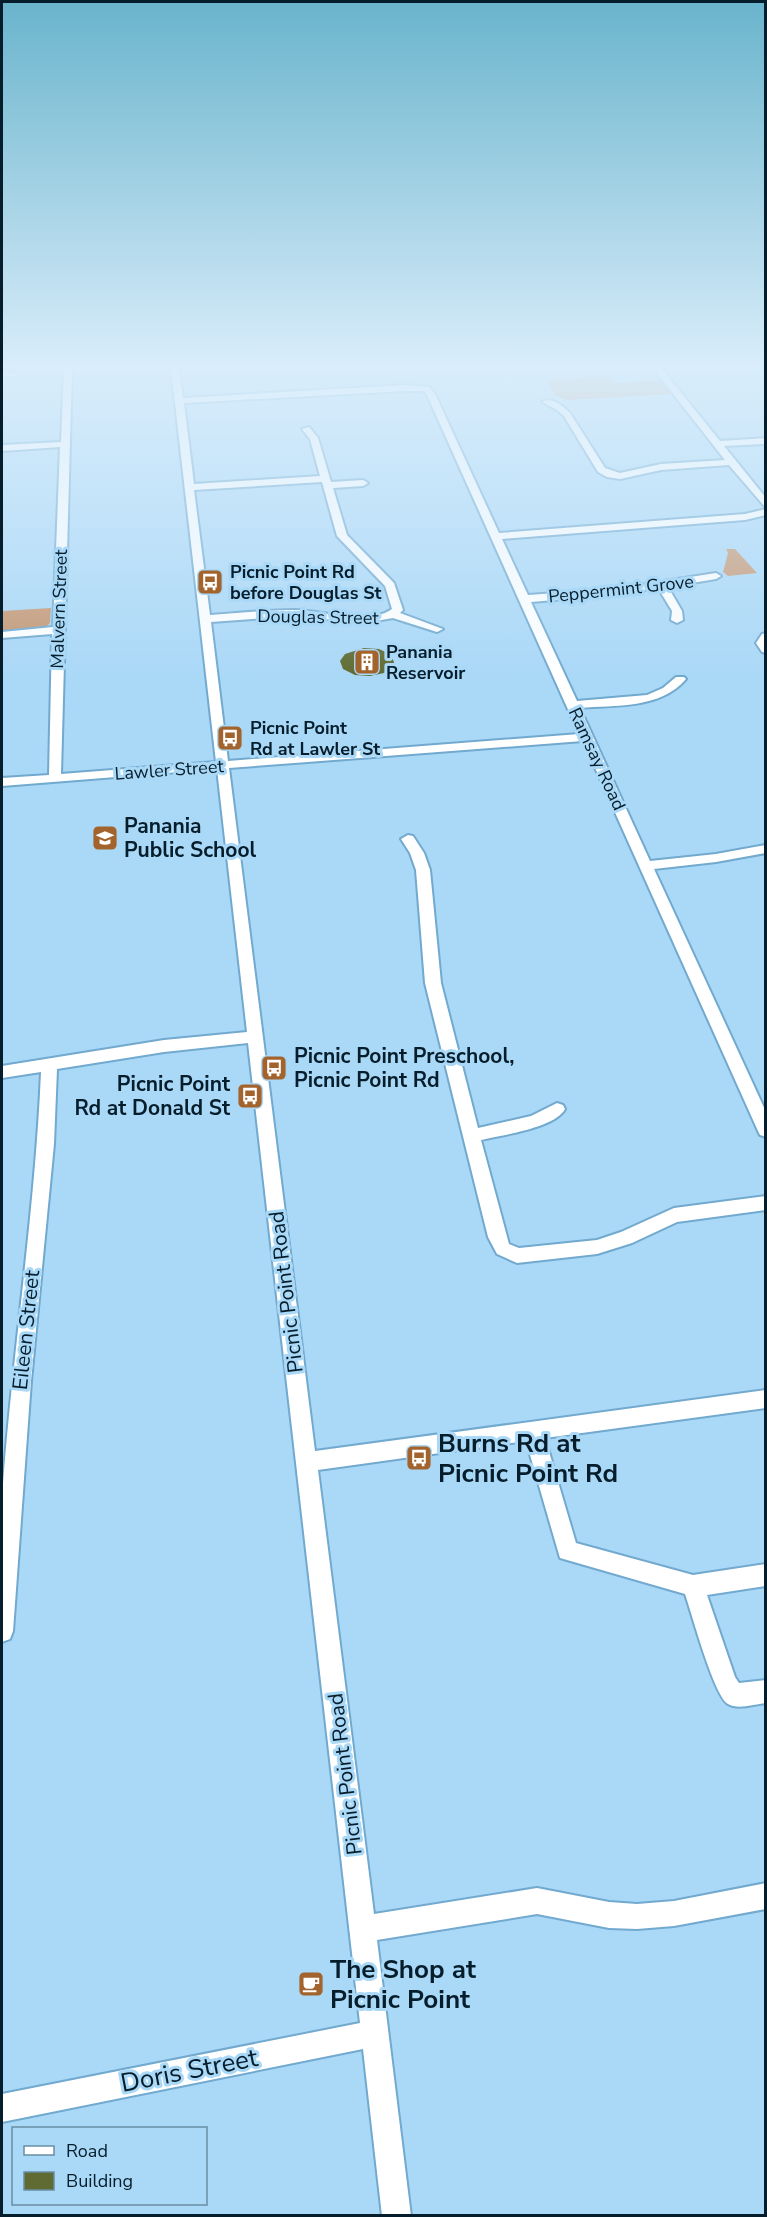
<svg xmlns="http://www.w3.org/2000/svg" width="767" height="2217" viewBox="0 0 767 2217" font-family="'Nunito Sans',sans-serif">
<style>
.green{fill:#c59671}
.building{fill:#606b33}
.lines{fill:none;stroke-linecap:round;stroke-linejoin:round}
.minor-casing{stroke:#71a9cf;stroke-width:4}
.minor{fill:#fff;fill-rule:evenodd}
.labels{text-anchor:middle;stroke-width:6;stroke-linejoin:round;paint-order:stroke}
.far-poi-label{font-size:18px;font-weight:bold;fill:#061d2b;stroke:#aad8f7;text-anchor:start}
.far-street-label{font-size:18px;fill:#061d2b;stroke:#aad8f7}
.poi-label{font-size:21px;font-weight:bold;fill:#061d2b;stroke:#aad8f7;text-anchor:start}
.street-label{font-size:21px;fill:#061d2b;stroke:#aad8f7}
.near-poi-label{font-size:26px;font-weight:bold;fill:#061d2b;stroke:#aad8f7;text-anchor:start}
.near-street-label{font-size:26px;fill:#061d2b;stroke:#aad8f7}
</style>
<rect width="100%" height="100%" fill="#aad8f7"/>
<path class="green" d="M610,376L614,383L662,380L672,394L568,400L556,396L546,380Z
M726,549H735L757,573L728,576L723,572L728,553Z
M51,608L50,623L46,627L2,632V611Z"/>
<path class="building" d="M364,648L379,649L390,654L394,662L393,666L384,673L370,676L355,675L343,669L340,661L345,654Z"/>
<g class="lines">
<defs>
<path id="minor" d="M64,368H72L61,774L216,762L171,368H179L183,398L405,385L429,387L435,394L499,533L745,514L766,509V515L745,520L502,539L528,595L613,589L716,573L721,576L716,579L668,587L682,611L683,620L677,623L671,620L672,611L658,588L613,595L531,602L577,701L647,695L663,688L676,677H684L686,679C661,709 615,705 580,708L650,861L716,854L766,845V853L716,862L654,869L766,1112V1137L760,1135L758,1131L583,741L229,768L315,1451L766,1390V1408L545,1438L576,1543L693,1575L766,1564V1586L707,1595L735,1677L739,1683L766,1680V1703C755,1704 738,1710 728,1704C714,1696 692,1614 685,1594L560,1558L526,1441L318,1470L374,1914L537,1888L609,1902L637,1904L674,1901L766,1883V1909L674,1926L637,1929L609,1928L537,1914L377,1940L411,2216H382L363,2049L2,2122V2094L360,2023L248,1043L164,1052L57,1069L54,1144L31,1381L13,1631L10,1639L2,1642C2,1594 0,1545 2,1497C12,1355 35,1214 41,1072L2,1078V1066L164,1040L247,1032L217,769L2,786V778L49,775L52,634L2,638V632L53,627L60,447L2,451V445L61,442ZM405,391H424L427,395L579,734L228,761L211,622L294,616L364,623L393,618L437,632L443,629L400,613L403,610L394,583L347,535L333,488L363,486L368,483L363,480L331,482L318,438L309,427L302,429L310,439L320,476L194,484L184,403ZM322,482L337,536L385,586L392,609C366,627 325,610 295,610C267,610 238,613 210,615L194,490Z
M653,368H661L720,441L766,438V444L724,446L766,498V508L729,465L661,470L620,479L607,477L598,472L564,416L557,410L542,402C551,396 563,406 570,413L605,468L620,473L661,464L725,460Z
M12,372L16,374L15,376L2,377V373Z
M766,633V653L762,652L756,643L762,634Z
M408,835L413,836L424,853L430,870L441,983L478,1128L531,1116L557,1103L563,1105L565,1109C555,1128 502,1135 481,1140L509,1244L519,1248L597,1240L621,1232L674,1208L766,1196V1210L677,1222L632,1243L597,1254L517,1263L497,1254L488,1237L425,983L416,870L410,853L401,839Z"/>
</defs>
<use href="#minor" class="minor-casing"/>
<use href="#minor" class="minor"/>
</g>
<linearGradient id="sky" x2="0" y2="1"><stop stop-color="#69b4cc"/><stop offset="0.54" stop-color="#d9edfb"/><stop offset="1" stop-color="#d9edfb" stop-opacity="0"/></linearGradient>
<rect width="767" height="678" fill="url(#sky)"/>
<defs>
<symbol id="bus-square" viewBox="-11 -11 22 22"><rect x="-9" y="-9" width="18" height="18" rx="4" fill="#a3632c" stroke="#aad8f7"/><path d="M-5-6H5V4H4V6H2V4H-2V6H-4V4H-5ZM-3.5-4V0h7V-4ZM-3.5 1.2v1.5H-2V1.2ZM2 1.2v1.5H3.5V1.2Z" fill="#fff"/></symbol>
<symbol id="building-square" viewBox="-11 -11 22 22"><rect x="-9" y="-9" width="18" height="18" rx="4" fill="#a3632c" stroke="#aad8f7"/><path d="M-4-6H4V6H1V3H-1V6H-4ZM-2.5-4.3h1.7v1.8h-1.7ZM.8-4.3h1.7v1.8H.8ZM-2.5-1h1.7V.8h-1.7ZM.8-1h1.7V.8H.8Z" fill="#fff"/></symbol>
<symbol id="school-square" viewBox="-11 -11 22 22"><rect x="-9" y="-9" width="18" height="18" rx="4" fill="#a3632c" stroke="#aad8f7"/><path d="M0-5L7-2L0 1L-7-2ZM-4 1L0 2.5L4 1V4Q0 6-4 4Z" fill="#fff"/></symbol>
<symbol id="cafe-square" viewBox="-11 -11 22 22"><rect x="-9" y="-9" width="18" height="18" rx="4" fill="#a3632c" stroke="#aad8f7"/><path d="M-5.5-4.5H6V0H3Q3 3.5 0 3.5H-2.5Q-5.5 3.5-5.5 0ZM3-3.2v2h1.7v-2ZM-6 4.5H4V6H-6Z" fill="#fff"/></symbol>
</defs>
<g fill-rule="evenodd">
<use href="#bus-square" x="195" y="567" width="30" height="30"/>
<use href="#building-square" x="352" y="647" width="30" height="30"/>
<use href="#bus-square" x="215" y="723" width="30" height="30"/>
<use href="#school-square" x="90" y="823" width="30" height="30"/>
<use href="#bus-square" x="259" y="1053" width="30" height="30"/>
<use href="#bus-square" x="235" y="1081" width="30" height="30"/>
<use href="#bus-square" x="404" y="1443" width="30" height="30"/>
<use href="#cafe-square" x="296" y="1969" width="30" height="30"/>
</g>
<g class="labels">
<g class="far-poi-label">
<text x="230" y="578">Picnic Point Rd<tspan x="230" dy="21">before Douglas St</tspan></text>
<text x="386" y="658">Panania<tspan x="386" dy="21">Reservoir</tspan></text>
<text x="250" y="734">Picnic Point<tspan x="250" dy="21">Rd at Lawler St</tspan></text>
</g>
<g class="far-street-label">
<text transform="translate(621 589) rotate(-6)" y="6">Peppermint Grove</text>
<text transform="translate(59 609) rotate(-88)" y="6">Malvern Street</text>
<text transform="translate(318 617) rotate(1)" y="6">Douglas Street</text>
<text transform="translate(597 759) rotate(65)" y="6">Ramsay Road</text>
<text transform="translate(169 770) rotate(-4)" y="6">Lawler Street</text>
</g>
<g class="poi-label">
<text x="124" y="833">Panania<tspan x="124" dy="24">Public School</tspan></text>
<text x="294" y="1063">Picnic Point Preschool,<tspan x="294" dy="24">Picnic Point Rd</tspan></text>
<text x="230" y="1091" text-anchor="end">Picnic Point<tspan x="230" dy="24">Rd at Donald St</tspan></text>
</g>
<g class="street-label">
<text transform="translate(286 1292) rotate(-97)" y="7">Picnic Point Road</text>
<text transform="translate(26 1330) rotate(-84)" y="7">Eileen Street</text>
<text transform="translate(345 1774) rotate(-97)" y="7">Picnic Point Road</text>
</g>
<g class="near-poi-label">
<text x="438" y="1452">Burns Rd at<tspan x="438" dy="30">Picnic Point Rd</tspan></text>
<text x="330" y="1978">The Shop at<tspan x="330" dy="30">Picnic Point</tspan></text>
</g>
<g class="near-street-label">
<text transform="translate(189 2070) rotate(-11)" y="9">Doris Street</text>
</g>
</g>
<rect width="767" height="2217" fill="none" stroke="#061d2b" stroke-width="6"/>
<rect x="12" y="2127" width="195" height="78" fill="#aad8f7" stroke="#688da5" stroke-width="1.5"/>
<rect x="24" y="2146" width="30" height="9" fill="#ffffff" stroke="#688da5" stroke-width="1.5"/>
<text x="66" y="2157" font-size="18" fill="#061d2b">Road</text>
<rect x="24" y="2172" width="30" height="18" fill="#606b33" stroke="#688da5" stroke-width="1.5"/>
<text x="66" y="2187" font-size="18" fill="#061d2b">Building</text>
</svg>
